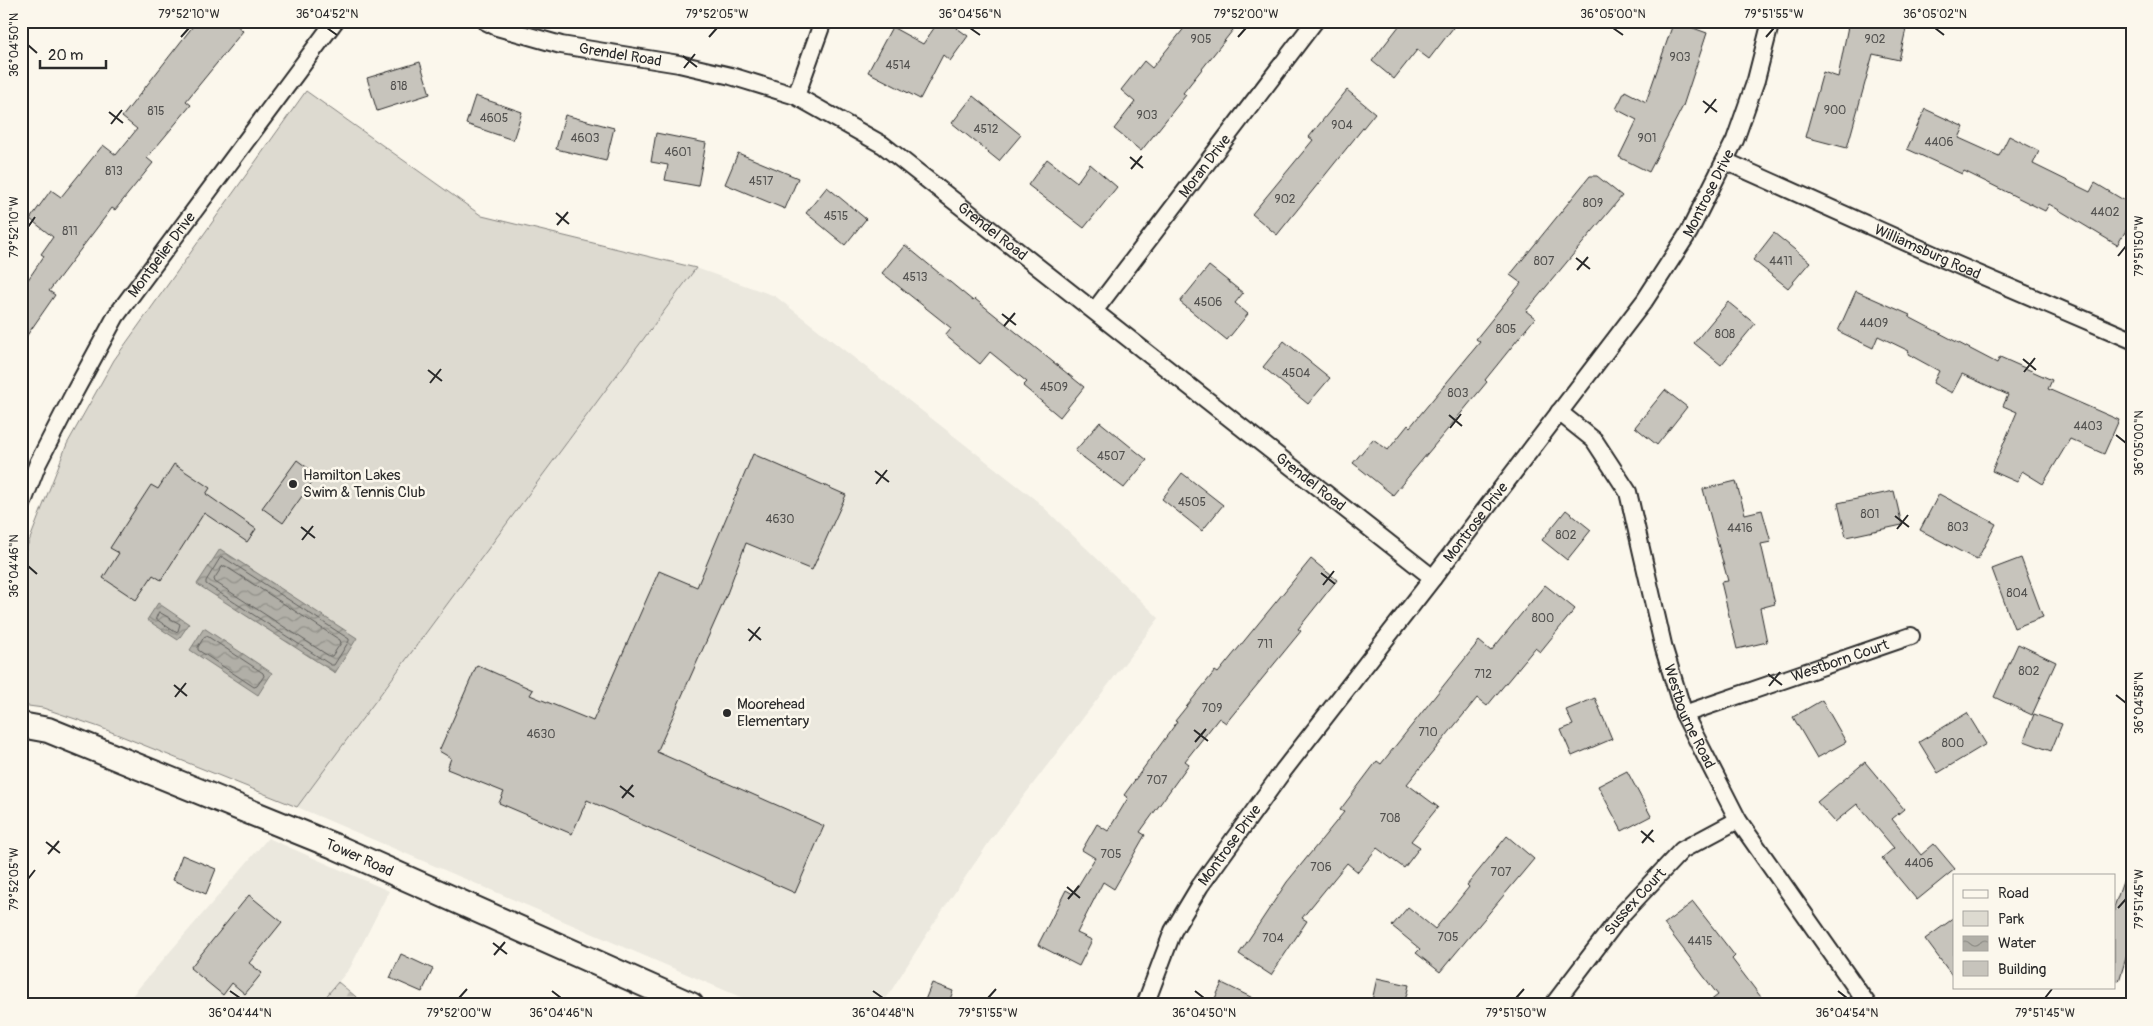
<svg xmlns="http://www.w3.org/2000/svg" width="2153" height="1026" viewBox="0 0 2153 1026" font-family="Pangolin,sans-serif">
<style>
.built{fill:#ebe8de}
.forest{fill:url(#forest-firs);stroke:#84827e}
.park{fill:#dddad0;stroke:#84827e}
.water{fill:url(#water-waves);stroke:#7b7a75}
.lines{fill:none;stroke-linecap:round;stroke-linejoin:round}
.shore{stroke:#61605d;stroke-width:1}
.building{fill:#c7c4bc;stroke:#2b2b2b}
.street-casing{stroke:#2b2b2b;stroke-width:20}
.secondary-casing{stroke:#2b2b2b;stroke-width:28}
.street{stroke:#fbf7ec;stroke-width:16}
.secondary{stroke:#fbf7ec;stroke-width:24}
.ticks{fill:none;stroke:#2b2b2b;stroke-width:2}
.poi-dot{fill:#2b2b2b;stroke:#fbf7ec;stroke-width:2}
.labels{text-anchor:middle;stroke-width:5;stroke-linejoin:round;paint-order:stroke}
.number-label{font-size:12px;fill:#52514f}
.street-label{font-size:15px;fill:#2b2b2b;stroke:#fbf7ec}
.poi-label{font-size:15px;fill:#2b2b2b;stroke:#fbf7ec;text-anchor:start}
.neatline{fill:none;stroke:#2b2b2b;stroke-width:2}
.ticks-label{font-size:12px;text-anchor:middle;fill:#2b2b2b}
</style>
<defs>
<pattern id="forest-firs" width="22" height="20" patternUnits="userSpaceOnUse" patternTransform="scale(1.25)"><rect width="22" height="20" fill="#dddad0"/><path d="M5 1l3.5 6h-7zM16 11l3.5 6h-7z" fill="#bebbb3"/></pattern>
<pattern id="water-waves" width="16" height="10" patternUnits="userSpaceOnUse" patternTransform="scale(1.25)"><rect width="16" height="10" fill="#b1afa7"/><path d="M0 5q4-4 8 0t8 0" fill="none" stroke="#908f88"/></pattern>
</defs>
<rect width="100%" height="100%" fill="#fbf7ec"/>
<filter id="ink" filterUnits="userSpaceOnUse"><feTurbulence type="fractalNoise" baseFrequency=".02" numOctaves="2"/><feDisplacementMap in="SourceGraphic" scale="10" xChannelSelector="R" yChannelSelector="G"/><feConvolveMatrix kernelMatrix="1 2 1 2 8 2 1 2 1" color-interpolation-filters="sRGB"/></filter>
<g filter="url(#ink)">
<path class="built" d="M696,268L775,296L1037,501L1159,618L992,838L934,923L882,1005H759L297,807Z
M268,838L389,891L350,968L319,1005H124Z"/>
<path class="forest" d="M338,982L366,1005H319Z"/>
<path class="park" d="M306,91L482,216L696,268L297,807L99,727L43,708L21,705V562L67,444L114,360Z"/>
<path class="water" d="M220,549L357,638L335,673L197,584Z
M158,603L189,624L178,640L147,620Z
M204,628L272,673L258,695L190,650Z"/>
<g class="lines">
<path class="shore" d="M223,557L349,639V641L334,665H331L206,584V581L220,558Z
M225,566L340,640L341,643L332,656H329L215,582L214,579L222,567Z
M159,612L180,624L178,631L175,632L156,619Z
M207,636L263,673L264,676L257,686L254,687L198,650V647L204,637Z"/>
</g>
<path class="building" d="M197,21H232L243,31L186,101L191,105L147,158L153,163L115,210L112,208L49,291L55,295L21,344V290L44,256L41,254L53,237L30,219L51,190L61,197L103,145L116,155L137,129L122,117Z
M939,21H947L968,36L950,61L943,55L920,99L868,72L892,27L923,44Z
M1190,21H1240L1183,93L1186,95L1141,151L1114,129L1135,102L1121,90L1144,61L1152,68Z
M1403,21H1444L1453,28L1429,59L1417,50L1394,79L1372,61Z
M1674,21L1707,33L1683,106L1649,172L1619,157L1637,120L1616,109L1625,91L1646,102Z
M1849,21H1891L1890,26L1906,29L1899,60L1873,54L1847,148L1805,137L1823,72L1838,77Z
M420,62L430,94L377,111L367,78Z
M1347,90L1375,113L1277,235L1252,214L1313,140L1309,137Z
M475,96L522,112L513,140L466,124Z
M973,96L1021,135L999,161L952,123Z
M1925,109L1964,127L1959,138L1999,156L2009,136L2039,151L2033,164L2090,192L2095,183L2132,205V221L2117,245L2049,204L2045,211L1964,171L1962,174L1907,149Z
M565,115L614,128L606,161L556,149Z
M656,133L706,143L698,186L665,180L668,165L651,162Z
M738,153L798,178L785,209L725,184Z
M1047,159L1077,182L1090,164L1117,187L1084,228L1028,185Z
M1590,176H1597L1622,196L1526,311L1535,318L1485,380L1487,382L1393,495L1353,463L1373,439L1388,450L1408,425L1410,427L1480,342L1476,339L1521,283L1510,275Z
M827,187L866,219L845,245L806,213Z
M1774,233L1810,262L1788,288L1753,260Z
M905,245L973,301L975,299L1084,387L1060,417L1023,386L1027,382L990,352L980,364L945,335L951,328L882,273Z
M1209,266L1243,293L1235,303L1248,314L1227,340L1180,302Z
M1856,291L1910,315L1909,317L1997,363L2000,357L2052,380L2048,389L2119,420L2104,454L2070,439L2043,484L2022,471L2017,482L1992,471L2017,412L2003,406L2008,395L1962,374L1952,393L1933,383L1939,371L1908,354L1909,351L1878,336L1873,348L1838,331Z
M1728,302L1755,324L1721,365L1694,343Z
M1284,341L1330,378L1308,404L1263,367Z
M1665,390L1687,407L1657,445L1635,427Z
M1100,422L1147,460L1124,488L1075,451Z
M753,454L846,495L812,570L746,543L725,599L657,752L824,826L795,893L587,800L572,834L499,803L504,792L447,769L451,758L439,751L477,665L533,690L530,695L593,721L659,571L697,587Z
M297,460L317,475L283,523L262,508Z
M174,464L210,488L206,494L256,529L247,542L204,513L161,580L153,575L136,600L103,578L119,553L110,548L151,485L158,489Z
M1182,473L1223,505L1202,531L1162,499Z
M1736,481L1745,514L1762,510L1771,542L1761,544L1775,604L1760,608L1767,642L1737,649L1721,582L1728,581L1703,489Z
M1894,491L1902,525L1846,537L1838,503Z
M1939,494L1996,524L1977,560L1920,530Z
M1566,510L1591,530L1567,560L1542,540Z
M2021,558L2043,617L2014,628L1992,569Z
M1311,559L1337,580L1298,629L1301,631L1226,723L1219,718L1185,761L1189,764L1140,832L1145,835L1114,889L1103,882L1077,933L1092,940L1079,966L1038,945L1066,890L1073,894L1095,858L1082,850L1097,824L1108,831L1128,798L1124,795L1177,722L1175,721L1215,671L1218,673Z
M1545,585L1575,609L1540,652L1535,648L1487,706L1477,698L1407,784L1438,807L1411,841L1420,847L1404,868L1377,848L1358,872L1347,863L1302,918L1307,921L1271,975L1239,954L1287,882L1344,812L1340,810L1377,761L1381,764L1479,641L1491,651Z
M2018,644L2056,662L2032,715L1994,697Z
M1595,698L1612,739L1572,756L1561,730L1573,725L1566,710Z
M1822,700L1846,742L1817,758L1793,717Z
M1967,713L1986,744L1938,773L1919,742Z
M2034,714L2062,724L2051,751L2024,741Z
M1865,762L1904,809L1892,819L1921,855L1934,844L1955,869L1917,900L1882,858L1894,848L1857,804L1835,822L1817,802Z
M1627,771L1651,816L1622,831L1598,786Z
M1507,836L1534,859L1440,972L1416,953L1420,949L1392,926L1408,907L1435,929L1469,887L1467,885Z
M182,855L216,869L206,894L173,880Z
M2129,865H2132V938L2119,981L2114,980V907Z
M249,895L282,922L249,963L262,973L245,994L232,983L223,995L190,968Z
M1693,902L1735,956L1732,959L1767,1005H1705L1718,995L1664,924Z
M1954,918V978L1925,939Z
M401,954L433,969L422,992L390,978Z
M1377,978L1409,985L1404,1005H1371Z
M932,983L953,991L948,1005H923Z
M1222,983L1267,1005H1212Z"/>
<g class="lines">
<defs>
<g id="street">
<path id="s1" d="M485,21L497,27L561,45L679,64L731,76L796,96L883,145L1433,578"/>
<path d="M796,96L823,21"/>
<path id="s2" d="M1725,161L1948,261L2132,340"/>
<path id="s3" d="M1095,310L1315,21"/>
<path id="s4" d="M1559,412L1594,440L1628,492L1664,649L1684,714L1738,820L1868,1005"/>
<path id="s5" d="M21,507L38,463L73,395L116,316L335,21"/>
<path id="s6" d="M1684,714L1911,636"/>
<path id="s7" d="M1145,1005L1173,931L1200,886L1283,771L1433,578L1645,300L1689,232L1735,140L1756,80L1771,21"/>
<path id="s8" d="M1553,1005L1623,913L1682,850L1738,820"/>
</g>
<g id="secondary">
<path id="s9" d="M21,725L48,730L334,846L691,1005"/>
</g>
</defs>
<use href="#street" class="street-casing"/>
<use href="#secondary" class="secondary-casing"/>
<use href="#street" class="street"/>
<use href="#secondary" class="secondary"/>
</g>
</g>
<path class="ticks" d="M327,28L337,35M970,28L980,35M1613,28L1623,35M1935,28L1944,35M181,37L189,28M709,37L717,28M1238,37L1246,28M1766,37L1774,28M28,45L37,53M683,56L697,67M684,68L695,54M1703,101L1717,112M109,112L123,123M1705,113L1716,99M111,124L122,110M1130,157L1143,168M1131,169L1142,156M556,213L569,224M557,225L568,212M28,227L35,217M2118,256L2126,246M1576,258L1590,269M1577,270L1588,257M1002,314L1016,325M1004,326L1015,313M2023,359L2036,370M428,370L442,381M2024,372L2035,358M430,383L441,369M1449,415L1462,426M1450,428L1461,414M2116,435L2126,443M875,471L889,482M876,484L887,470M1895,516L1909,527M301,527L315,538M1897,529L1908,515M302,540L313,526M28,566L37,574M1321,573L1335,584M1323,585L1334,571M748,629L761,640M749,641L760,627M1768,674L1782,685M174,685L187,696M1769,686L1780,672M2116,695L2126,703M175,697L186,683M1194,730L1208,741M1195,742L1206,729M620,786L634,797M622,798L633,785M1641,831L1654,842M46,842L60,853M1642,843L1653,830M48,854L59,841M28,879L35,870M1067,887L1080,898M1068,899L1079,886M2118,908L2126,899M493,943L507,954M494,955L505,942M230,991L240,998M552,991L561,998M873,991L883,998M1195,991L1204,998M1838,991L1847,998M459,998L467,989M988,998L996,989M1516,998L1524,989M2045,998L2052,989"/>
<g class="poi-dot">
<circle cx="293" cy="484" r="5"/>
<circle cx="727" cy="713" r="5"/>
</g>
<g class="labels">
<g class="number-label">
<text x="1201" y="43">905</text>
<text x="1875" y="43">902</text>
<text x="1680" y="61">903</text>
<text x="898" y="69">4514</text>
<text x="399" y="90">818</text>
<text x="1835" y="114">900</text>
<text x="156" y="115">815</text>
<text x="1147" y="119">903</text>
<text x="494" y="122">4605</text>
<text x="1342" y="129">904</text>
<text x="986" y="133">4512</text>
<text x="585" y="142">4603</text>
<text x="1647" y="142">901</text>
<text x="1939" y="146">4406</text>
<text x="678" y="156">4601</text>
<text x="114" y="175">813</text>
<text x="761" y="185">4517</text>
<text x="1285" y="203">902</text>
<text x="1593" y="207">809</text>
<text x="2105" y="216">4402</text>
<text x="836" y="220">4515</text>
<text x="70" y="235">811</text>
<text x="1544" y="265">807</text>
<text x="1781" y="265">4411</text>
<text x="915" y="281">4513</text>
<text x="1208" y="306">4506</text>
<text x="1874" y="327">4409</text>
<text x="1506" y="333">805</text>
<text x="1725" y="338">808</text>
<text x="1296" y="377">4504</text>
<text x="1054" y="391">4509</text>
<text x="1458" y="397">803</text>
<text x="2088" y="430">4403</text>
<text x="1111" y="460">4507</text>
<text x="1192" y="506">4505</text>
<text x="1870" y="518">801</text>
<text x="780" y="523">4630</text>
<text x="1958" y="531">803</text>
<text x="1740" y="532">4416</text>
<text x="1566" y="539">802</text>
<text x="2017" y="597">804</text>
<text x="1543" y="622">800</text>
<text x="1265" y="648">711</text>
<text x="2029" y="675">802</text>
<text x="1483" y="678">712</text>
<text x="1212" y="712">709</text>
<text x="1428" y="736">710</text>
<text x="541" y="738">4630</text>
<text x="1953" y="747">800</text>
<text x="1157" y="784">707</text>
<text x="1390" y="822">708</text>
<text x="1111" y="858">705</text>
<text x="1919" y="867">4406</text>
<text x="1321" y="871">706</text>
<text x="1501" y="876">707</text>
<text x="1448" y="941">705</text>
<text x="1273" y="942">704</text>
<text x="1700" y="945">4415</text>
</g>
<g class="street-label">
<text dy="5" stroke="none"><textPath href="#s1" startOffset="140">Grendel Road</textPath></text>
<text dy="5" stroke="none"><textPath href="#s3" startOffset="181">Moran Drive</textPath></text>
<text dy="5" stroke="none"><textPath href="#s7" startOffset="992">Montrose Drive</textPath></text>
<text dy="5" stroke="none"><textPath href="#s1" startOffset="560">Grendel Road</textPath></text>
<text dy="5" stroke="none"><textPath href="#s2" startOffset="222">Williamsburg Road</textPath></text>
<text dy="5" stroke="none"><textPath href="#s5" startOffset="290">Montpelier Drive</textPath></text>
<text dy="5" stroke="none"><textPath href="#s1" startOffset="965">Grendel Road</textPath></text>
<text dy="5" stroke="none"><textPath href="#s7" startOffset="588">Montrose Drive</textPath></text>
<text dy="5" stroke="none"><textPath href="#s6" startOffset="165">Westborn Court</textPath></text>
<text dy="5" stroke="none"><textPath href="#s4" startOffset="340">Westbourne Road</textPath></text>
<text dy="5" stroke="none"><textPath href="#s7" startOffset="182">Montrose Drive</textPath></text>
<text dy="5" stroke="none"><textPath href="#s9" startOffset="364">Tower Road</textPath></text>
<text dy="5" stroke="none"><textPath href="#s8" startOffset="132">Sussex Court</textPath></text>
</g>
<g class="poi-label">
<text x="303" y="480">Hamilton Lakes<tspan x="303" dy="17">Swim &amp; Tennis Club</tspan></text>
<text x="737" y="709">Moorehead<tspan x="737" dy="17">Elementary</tspan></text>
</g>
</g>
<rect width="2153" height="1026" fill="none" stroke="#fbf7ec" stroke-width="55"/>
<rect x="1953" y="874" width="162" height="115" fill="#fbf7ec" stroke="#a8a59f"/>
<rect x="1963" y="890" width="25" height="8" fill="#fbf7ec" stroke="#a8a59f"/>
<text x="1998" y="898" font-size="15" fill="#2b2b2b">Road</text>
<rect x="1963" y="911" width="25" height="15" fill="#dddad0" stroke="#a8a59f"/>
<text x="1998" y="924" font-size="15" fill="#2b2b2b">Park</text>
<rect x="1963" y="936" width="25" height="15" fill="url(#water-waves)" stroke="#a8a59f"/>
<text x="1998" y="948" font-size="15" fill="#2b2b2b">Water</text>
<rect x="1963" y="961" width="25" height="15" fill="#c7c4bc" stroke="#a8a59f"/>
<text x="1998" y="974" font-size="15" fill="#2b2b2b">Building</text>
<path d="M40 60v8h66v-8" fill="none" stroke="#2b2b2b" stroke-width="2.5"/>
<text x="48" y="60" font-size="15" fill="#2b2b2b" stroke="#fbf7ec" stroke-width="4" paint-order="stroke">20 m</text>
<rect x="28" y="28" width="2098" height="970" class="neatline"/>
<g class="ticks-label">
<text x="189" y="18">79°52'10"W</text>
<text x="327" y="18">36°04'52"N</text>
<text x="717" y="18">79°52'05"W</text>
<text x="970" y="18">36°04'56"N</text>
<text x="1246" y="18">79°52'00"W</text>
<text x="1613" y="18">36°05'00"N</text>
<text x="1774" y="18">79°51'55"W</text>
<text x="1935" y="18">36°05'02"N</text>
<text transform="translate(14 45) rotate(-90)" y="4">36°04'50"N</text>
<text transform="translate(14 227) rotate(-90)" y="4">79°52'10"W</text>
<text transform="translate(2139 246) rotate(-90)" y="4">79°51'50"W</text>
<text transform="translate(2139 443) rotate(-90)" y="4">36°05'00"N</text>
<text transform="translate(14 566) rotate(-90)" y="4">36°04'46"N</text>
<text transform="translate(2139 703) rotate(-90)" y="4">36°04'58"N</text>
<text transform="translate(14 879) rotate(-90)" y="4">79°52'05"W</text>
<text transform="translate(2139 899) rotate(-90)" y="4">79°51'45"W</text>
<text x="240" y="1017">36°04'44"N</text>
<text x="459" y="1017">79°52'00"W</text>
<text x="561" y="1017">36°04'46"N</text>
<text x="883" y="1017">36°04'48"N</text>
<text x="988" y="1017">79°51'55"W</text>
<text x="1204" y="1017">36°04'50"N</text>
<text x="1516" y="1017">79°51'50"W</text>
<text x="1847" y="1017">36°04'54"N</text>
<text x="2045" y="1017">79°51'45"W</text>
</g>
</svg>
